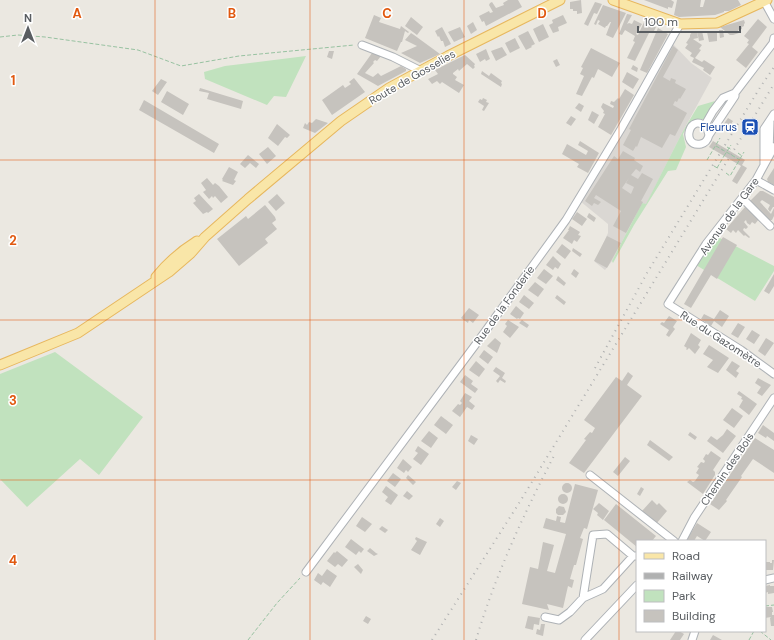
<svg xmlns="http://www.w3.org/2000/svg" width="774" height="640" viewBox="0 0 774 640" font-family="'DM Sans',sans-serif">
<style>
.industrial{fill:#dad7d3}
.green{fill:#c1e2be}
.building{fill:#c6c3be;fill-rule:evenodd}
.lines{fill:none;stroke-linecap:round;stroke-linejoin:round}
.minor-casing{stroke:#aeb2b6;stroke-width:9}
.major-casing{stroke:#e7b75e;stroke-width:11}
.path{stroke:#98c2a1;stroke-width:1;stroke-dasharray:4 2;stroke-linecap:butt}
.minor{stroke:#fff;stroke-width:7}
.major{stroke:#f9e6a8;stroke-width:9}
.rail{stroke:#b0b1b1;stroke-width:2;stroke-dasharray:1 5;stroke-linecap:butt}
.path-bridge{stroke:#98c2a1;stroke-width:1;stroke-dasharray:4 2;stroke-linecap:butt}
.grid{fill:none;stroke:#e15910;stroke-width:1;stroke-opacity:0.55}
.labels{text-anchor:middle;stroke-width:3;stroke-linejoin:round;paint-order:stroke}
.street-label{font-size:11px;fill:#595d61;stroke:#fff}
.transit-label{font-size:11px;fill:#164399;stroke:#fff;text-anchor:end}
.grid-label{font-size:13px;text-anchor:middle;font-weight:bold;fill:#e15910;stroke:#fff;stroke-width:3;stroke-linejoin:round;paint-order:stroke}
</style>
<rect width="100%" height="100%" fill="#ebe8e1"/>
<path class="industrial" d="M672,43L691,63L712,78L683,131L646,205L642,203L612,261L605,270L595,262L608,233V224L580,201Z"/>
<path class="green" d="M306,56L286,97L274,96L267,105L205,79L204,72L225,66Z
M715,101L704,119L691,123L687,127L683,134L686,147L676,170L668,171L634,225L613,263L612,261L642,203L646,204L683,131L698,106Z
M716,236L774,266V271L755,301L696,265Z
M55,352L143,417L99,475L80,459L27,507L0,479V374Z"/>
<path class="building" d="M508,0H518L522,7L486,26L484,21L482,22L479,16L489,11L490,13L493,12L489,5L490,3L492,2L496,8L504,5L503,3Z
M581,0L582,13L577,14V11H573V9H570V2Z
M644,0H671L674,2L672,8L668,7V9Z
M677,0H688L686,8L688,0H701L700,7H703L705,0H738L741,5L729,11H724V12L715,15L679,17L674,15Z
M595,2L602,4L597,14L594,13L588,26L584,24Z
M603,5L626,13L613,38L606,35L611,22H610L607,26H606L605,28L598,24L600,21L598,20L596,25L594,24Z
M627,14L632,15L627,24L629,23L632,24L634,20L642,24L636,34L638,35L645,20L654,23L653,26L656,27L653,33L650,31L635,61L627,58L635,42L633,41L635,36L625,30L622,35L619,34Z
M374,15L381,18L379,22L400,29L401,26L409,32L408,33L405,31L402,42H401L397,51L365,38Z
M563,15L567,23L558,27L559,31L553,33L549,25L553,23L552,20Z
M411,17L423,27L417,35L405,26Z
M758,19L767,27L752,47L758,52L746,68L736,60L749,44L747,43L749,40L744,36Z
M744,20L745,23L744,24V26L742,27V29L738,30L739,33L733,35H730L720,27Z
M473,22L477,30L471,34L467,26Z
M543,24L549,37L539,42L533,29Z
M442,27L451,44L445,47L443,41H441L439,36L438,37L435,31Z
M460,27L465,37L454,42L448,32Z
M658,28L668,34L647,73L640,70Z
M719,30H723L724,37L720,38Z
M528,31L535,44L531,46L532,47L526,50L518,36Z
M697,31H702L704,40L699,41Z
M717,31V41L709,42L707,32Z
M692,32H697L698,38L693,39L702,45L699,49L701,50L695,58L702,62L704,60L715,67L710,75L703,70L704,68L692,62L694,58L690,56L692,53L685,48L688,44L686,43L690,37V35Z
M411,33L414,35L440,54L420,63L401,53L417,46L405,40Z
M515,38L520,48L510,53L505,43Z
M673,46L678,50L663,77L670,81L671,78L676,80L675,83L686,89L680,99L679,98L677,102L675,101L673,105L687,113L675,136L670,134L662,148L641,137L637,147L636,146L633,151L623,145L631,130L629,129Z
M502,47L507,55L496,61L491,51Z
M591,48L620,63L612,77L598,69L594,78L592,77L582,96L576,94L584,76L580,74L583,68L581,67Z
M486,49L490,59L486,61L485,59L480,62L476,54Z
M329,51H334L332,59L327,57Z
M372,53L381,56L377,61L375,60L373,62L374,63L365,73L373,77L378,73L381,76L401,66L406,69V71L378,86L357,74Z
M465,55L475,64L474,66L475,67L473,69L467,64L459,71L458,69L453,73V74L457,77L455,80L464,85L459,93L442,82L440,84L437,81L432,84L428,79L438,74L435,70Z
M557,59L560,65L556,67L553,61Z
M633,65L638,68L637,72L631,69Z
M482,71L489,76L491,73L502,81L501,83L502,84L501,87L481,74Z
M627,72L639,79L633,89L622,82Z
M354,78L365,92L332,115L322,100L343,85L345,88L351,84L349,82Z
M161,79L167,82L158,95L152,91Z
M200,88L243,101L241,109L207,99L209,93L199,91Z
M625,89L634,95L611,135L598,127L605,114L603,113L604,111L601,107L603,103L613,108L614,106L610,104L611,101L614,102L618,98L619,99Z
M167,91L189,104L183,115L161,102Z
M483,98L487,100L486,102L489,103L484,111L482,110L484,106L478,102L480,99L482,100Z
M144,100L219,144L214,153L139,110Z
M579,103L584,106L581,112L575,108Z
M592,111L599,115L594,124L588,120Z
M571,116L576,119L571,126L566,123Z
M728,118L733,121L727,131L721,128Z
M316,119L328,123L315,133L303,128L305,123L307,125L309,122L312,123Z
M277,124L290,135L287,138L285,137L278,146L268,138Z
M580,141L599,153L588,173L577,167L579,164L562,154L567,144L586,155L588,151L578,145Z
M713,141L745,160L742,165L747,168L737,184L732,181L741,166L709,147Z
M268,147L276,156L267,164L259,154Z
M623,151L635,158L634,160L643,166L640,172L636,169L631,175L638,179L642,173L653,179L641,201L643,202L626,233L613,226L621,211L596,195L594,198L601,202L598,205L594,203L592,206L585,201L614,156L618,159ZM629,178L626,183L634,187L631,194L622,188Z
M248,155L259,164L256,168L250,163L245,168L240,164Z
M229,167L238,172L234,180L236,181L233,185L222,181L223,180L222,179Z
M774,168V185L768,182L767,179Z
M207,178L213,185L215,183L219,186L228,197L221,203L215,196L213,198L212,196L209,199L203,192L206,190L201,183Z
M760,191H763L774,197V207H773L770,212L768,209L770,205L762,200L760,202L771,214L774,208V216L772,220H768L749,202Z
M199,194L213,209L208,213L207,212L203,214L193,203L196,201L194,198Z
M277,194L285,203L276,211L268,202Z
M265,205L275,217L276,220L272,223L277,229L265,239L268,243L239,266L217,239L246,216L248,219Z
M745,207L759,219L755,224L752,222L750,225L747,223L746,220L744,222L748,227L746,229L744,228L743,230L750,237L749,238L745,235L744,236L738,230L736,233L733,230L731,233L726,229Z
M577,212L587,219L582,226L572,219Z
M589,213L596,218L594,222L587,217Z
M570,226L580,232L578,235L581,236L577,242L574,240L572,244L563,238L569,230H568Z
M607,236L621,243L607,268L594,261Z
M723,237L737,245L717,279L711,275L691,308L684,304Z
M562,244L571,251L565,259L556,252Z
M573,248L582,254L580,257L572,251Z
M553,256L561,264L558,269L555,267L553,270L546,265Z
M544,269L553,276L546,284L537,278Z
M574,269L579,273L576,278L571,274Z
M774,274V286L769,294L764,291Z
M558,276L566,283L564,286L556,280Z
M535,282L544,289L538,297L528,290Z
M524,295L534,303L529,309L519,302Z
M557,295L566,302L564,305L555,298Z
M516,306L524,313L520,319L518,318L517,319L510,314Z
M469,308L479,315L473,323L469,320L468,323L461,318Z
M720,310L729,316L722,327L714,321L711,326L701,319L704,314L714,319Z
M669,316L677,321L673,327L675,329L669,337L666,335L669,330L660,324L662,322L664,323Z
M508,320L519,327L510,338L503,332L507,326L505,324Z
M522,320L529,325L527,328L519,323Z
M738,323L745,327L738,338L731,334Z
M752,330L760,335L754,344L746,339Z
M691,333L701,340L698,345L700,347L695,354L689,348L687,350L686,349L687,348L684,346Z
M495,338L501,343L497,353L487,346Z
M766,338L774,343L765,356L758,351Z
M709,345L729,358L718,373L707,367L713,360L703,354Z
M484,350L493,357L488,364L479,357Z
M476,361L485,369L479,377L469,370Z
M732,361L740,366L736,371L739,373L736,378L726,370Z
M496,367L505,373L502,378L506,381L505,383L500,380L498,383L496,381L500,376L493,371Z
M628,372L633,376L627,385L642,396L584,473L569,463L586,440L584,439L590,432L592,433L595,428L584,420L616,377L622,381Z
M465,375L473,381L471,384L478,389L475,393L460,382Z
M758,378L771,385L762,396L757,393L761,387L755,383Z
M739,391L757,404L749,415L739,407L743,400L741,399L742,397L737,394Z
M465,393L472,397L469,401L475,406L472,410L467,407L460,417L452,411L458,404L460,405L462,403L460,401Z
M732,408L743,416L734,428L723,420Z
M441,416L453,425L446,434L434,425Z
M763,425L774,433V441L767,436L766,438L758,433Z
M727,429L736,436L723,453L707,441L711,436L717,440L723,435Z
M429,431L438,438L431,448L421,441Z
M690,432L697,437L695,440L688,435Z
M471,435L478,439L474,445L468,441Z
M755,438L774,450V473L753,459L741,476L742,477L726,500L727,501L719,510L710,504Z
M650,440L673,457L669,461L647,445Z
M418,446L429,454L421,465L413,459L418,453L415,451Z
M711,451L721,458L713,470L715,472V475L703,494L687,482L690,480L693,482L695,481L699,475L696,473L699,468L697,467L701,462L704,463L705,461L703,459L706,454L708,455Z
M625,457L630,461L618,476L613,472Z
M403,459L412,467L408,472L406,470L404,473L397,468Z
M393,473L401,479L395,487L387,481Z
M408,475L416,482L413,485L406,478Z
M457,481L461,483L456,490L452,487Z
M562 488a5 5 0 1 1 10 0a5 5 0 1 1-10 0Z
M575,484L598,490L587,529L584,528L580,538L583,539L576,565H574L570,579L574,580L572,588L568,586L563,608L547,604L549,610L522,604L530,567L538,569L543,542L554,545L547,571L555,573L566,534L543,528L546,518L556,521L557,516L561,517L560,522L565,523Z
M386,486L398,495L391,505L385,501L388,497L382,492Z
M641,487L644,489L640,496L637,494Z
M407,491L413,496L409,500L403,496Z
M558 499a5 5 0 1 1 10 0a5 5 0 1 1-10 0Z
M652,500L657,505L659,503L667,511L656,524L642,511Z
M599,503L609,511L603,520L597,515L598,513L593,509Z
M616,504L656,536L652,541H637V547L604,520Z
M559,506L564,507L566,512L563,515H558L556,513V509Z
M362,517L372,524L365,532L356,526Z
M440,518L444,521L440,527L436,524Z
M697,523L711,532L705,541L697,536L694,541H686Z
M382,526L388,530L385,533L379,529Z
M416,537L427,542L420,555L411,550L417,541L415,539Z
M351,539L364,549L361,553L359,551L356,555L345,547Z
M370,548L376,553L378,554L374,556L367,551Z
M337,551L348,560L342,567L338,564L335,567L327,561L334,552L335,553Z
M772,560H774L773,570H765V562H770V563H772Z
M358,564L363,570L361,574L354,567Z
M327,569L337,576L330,587L323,582L321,585L314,580L318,573L322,576Z
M770,585V586H774V593L768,594V592L765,593V586Z
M765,607H772L773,612H772V615H774V626H771L770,618L771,617L765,618Z
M366,616L371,619L368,624L363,621Z
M528,616L540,618L539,625L534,624L533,630L525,628Z
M541,624H545L543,636L536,634L537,629L540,630Z
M676,631H679L684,634L680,640H670Z
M713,635L722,640H710Z"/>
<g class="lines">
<defs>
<path id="minor" d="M764,1L774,19
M362,45L393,57L421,71
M705,125L713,111L723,98L735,93
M709,135L707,128C689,110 680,148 701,144C706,143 708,139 709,135L735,96V93L773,43L774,38
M774,147L756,180L706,244L668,304L741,350L774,374
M769,154L770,122
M764,164V129L774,114
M756,180L774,190
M742,198L770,226
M590,475L674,541
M682,541L694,518L774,398
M306,572L476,344L566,220L621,129L680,24
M765,580L774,578
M583,598L593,535L607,534L633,556
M545,617L559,620L570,612L583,598L603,589L633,556H637
M585,640L637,585
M692,640L695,631"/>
<path id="major" d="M613,0L680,24L717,23L767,0
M156,277C168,262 181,251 197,241
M0,365L78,333L169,272L191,253L205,237L248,199L341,121L389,88L448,56L560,0"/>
</defs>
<use href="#minor" class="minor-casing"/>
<use href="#major" class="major-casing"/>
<path class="path" d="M0,37L18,35L45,37L138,50L181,66L239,56L354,45
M727,147L732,150
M738,153L742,156
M707,160L720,138
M714,166L719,169
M717,168L724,156
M726,173L730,176L737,164
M765,606L774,605
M760,631L771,640
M248,640L277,603L300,578
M749,640L754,631"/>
<use href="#minor" class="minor"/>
<use href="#major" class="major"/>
<path class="rail" d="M595,368L647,273L761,86L774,67
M432,640L521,500L774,84
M476,640C495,576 524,513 555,454"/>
<path class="path-bridge" d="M716,146L740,160
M724,156L731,145
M737,164L744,152"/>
</g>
<path class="grid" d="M155,0V640M310,0V640M464,0V640M619,0V640M0,160H774M0,320H774M0,480H774"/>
<defs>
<symbol id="station-square" viewBox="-11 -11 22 22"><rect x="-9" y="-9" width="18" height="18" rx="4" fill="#1a4fb4" stroke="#fff"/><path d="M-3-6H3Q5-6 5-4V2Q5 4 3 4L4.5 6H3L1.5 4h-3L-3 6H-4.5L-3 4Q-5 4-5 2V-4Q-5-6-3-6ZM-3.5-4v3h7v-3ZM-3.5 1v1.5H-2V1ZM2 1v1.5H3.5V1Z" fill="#fff"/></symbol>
</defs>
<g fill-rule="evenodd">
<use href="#station-square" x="740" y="117" width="20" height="20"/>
</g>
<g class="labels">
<g class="street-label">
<text transform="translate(412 77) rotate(-30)" y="4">Route de Gosselies</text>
<text transform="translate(729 216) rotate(-54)" y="4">Avenue de la Gare</text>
<text transform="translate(504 305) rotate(-54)" y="4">Rue de la Fonderie</text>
<text transform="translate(721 339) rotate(33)" y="4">Rue du Gazomètre</text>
<text transform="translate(727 469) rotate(-56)" y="4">Chemin des Bois</text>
</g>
<g class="transit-label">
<text x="737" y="131">Fleurus</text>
</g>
</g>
<g class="grid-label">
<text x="77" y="18">A</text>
<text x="232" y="18">B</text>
<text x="387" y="18">C</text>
<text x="542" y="18">D</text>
<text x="13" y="85">1</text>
<text x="13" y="245">2</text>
<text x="13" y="405">3</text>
<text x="13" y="565">4</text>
</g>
<rect x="636" y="540" width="130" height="92" fill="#ffffff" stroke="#bdbec0"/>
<rect x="644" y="553" width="20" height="6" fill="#f9e6a8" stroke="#bdbec0"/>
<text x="672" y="560" font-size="12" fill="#595d61">Road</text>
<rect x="644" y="573" width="20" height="6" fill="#b0b1b1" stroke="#bdbec0"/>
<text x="672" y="580" font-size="12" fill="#595d61">Railway</text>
<rect x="644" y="590" width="20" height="12" fill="#c1e2be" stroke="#bdbec0"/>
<text x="672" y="600" font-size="12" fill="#595d61">Park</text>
<rect x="644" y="610" width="20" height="12" fill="#c6c3be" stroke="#bdbec0"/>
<text x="672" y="620" font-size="12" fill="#595d61">Building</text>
<g transform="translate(28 28)" stroke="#ffffff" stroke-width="3" paint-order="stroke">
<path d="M0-3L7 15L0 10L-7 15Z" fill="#595d61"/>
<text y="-6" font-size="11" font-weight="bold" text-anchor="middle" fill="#595d61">N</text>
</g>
<path d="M638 26v6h102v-6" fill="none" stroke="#595d61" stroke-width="2"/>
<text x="644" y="26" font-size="12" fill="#595d61" stroke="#ffffff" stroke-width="3" paint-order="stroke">100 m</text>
</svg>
